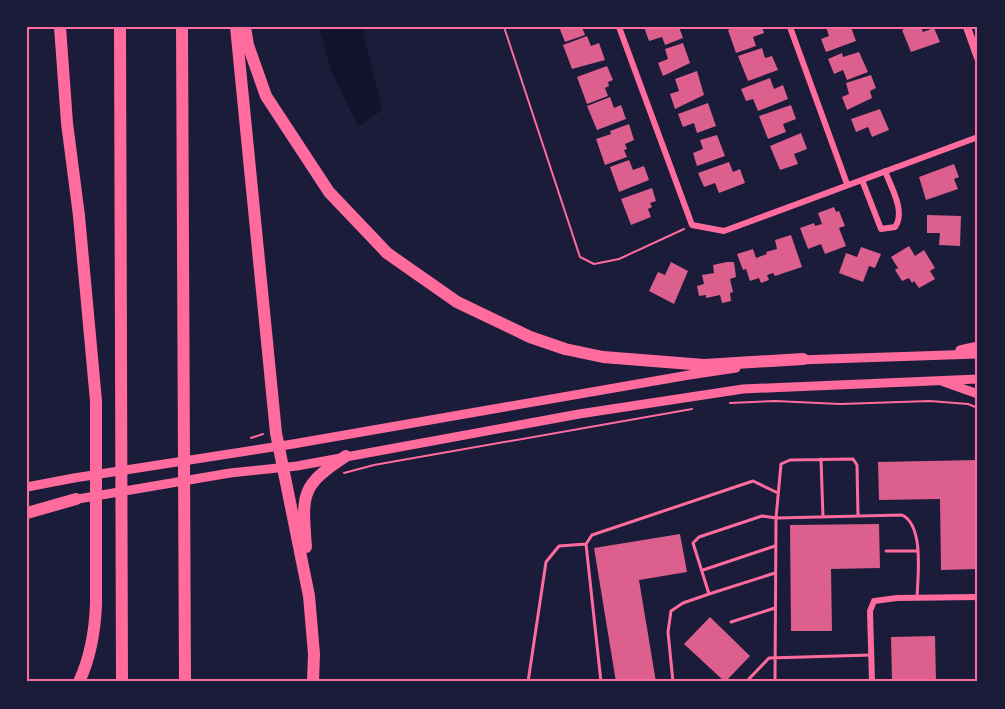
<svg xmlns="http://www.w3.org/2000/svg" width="1005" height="709" viewBox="0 0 1005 709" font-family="'Titillium Web',sans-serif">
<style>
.water{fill:#12122b}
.building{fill:#dd5f8e}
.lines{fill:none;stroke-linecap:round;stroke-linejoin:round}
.path{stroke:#ff6b9d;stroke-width:2}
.service{stroke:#ff6b9d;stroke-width:3}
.minor{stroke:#ff6b9d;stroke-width:6}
.tertiary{stroke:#ff6b9d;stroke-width:8}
.secondary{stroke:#ff6b9d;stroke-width:9}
.motorway{stroke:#ff6b9d;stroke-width:12}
.neatline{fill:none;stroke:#ff6b9d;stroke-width:2}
</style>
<rect width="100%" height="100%" fill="#1b1b3a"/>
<path class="water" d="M319,27H362L382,110L358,127L331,70Z"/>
<path class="building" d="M559,27H582L585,35L565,42Z
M644,27H679L683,38L665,45L662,37L649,41Z
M735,27H762L764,33L753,37L756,46L736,53L728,30Z
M826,27H851L856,41L826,52L821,39L829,36Z
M909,27H921L923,32L934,28L940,42L911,52L902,30Z
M587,36L591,46L599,43L605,60L572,69L563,45Z
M683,43L690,63L663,76L658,63L668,59L665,49Z
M762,48L765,58L772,56L778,70L748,81L738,56Z
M859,52L868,72L847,80L843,70L834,74L828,59L842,53L843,57Z
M607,66L613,80L608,82L609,86L605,88L608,96L587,104L577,77Z
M697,71L704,95L675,109L670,94L679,91L675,79Z
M871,75L876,88L870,91L872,98L847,110L842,97L849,94L846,83Z
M770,78L774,89L783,85L788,99L758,111L753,99L746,101L741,89Z
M610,97L614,108L621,105L626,119L597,130L587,106Z
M708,103L716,126L697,133L694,123L683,127L678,114Z
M791,105L796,119L783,124L786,132L768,139L759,116Z
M880,109L889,130L872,137L868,127L856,132L851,119Z
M629,124L634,140L625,144L627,149L624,150L627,157L605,165L596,139L611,134L610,131Z
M801,133L807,149L794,154L798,164L780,170L770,146Z
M717,135L725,156L697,166L693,153L703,149L700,140Z
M629,160L633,170L644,166L649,180L619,192L610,167Z
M729,162L733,172L740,169L745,183L719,193L715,183L704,187L698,173Z
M954,164L959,177L954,179L958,189L926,200L919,177Z
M652,188L656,201L650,203L652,207L648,209L651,217L631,225L621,199Z
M834,207L836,212L839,211L845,226L839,228L846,246L825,254L821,244L808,249L800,228L814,223L815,226L822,224L818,213Z
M927,215L961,216L960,246L939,245L940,233H927Z
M791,235L802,267L775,276L773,273L767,275L769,280L761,283L759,278L750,281L746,269L743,270L737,254L753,249L756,258L767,254L766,252L777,249L775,240Z
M909,246L915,256L924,250L935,268L930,271L935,279L919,288L914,281L912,283L909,278L902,281L895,270L898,268L891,257Z
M861,247L881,254L875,268L869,266L863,282L839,273L846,253L857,257Z
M671,262L688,271L674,304L649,291L658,272L665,275Z
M727,262H734L736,277L730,279L733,292L730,293L731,301L722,303L720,295L706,298V295L699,296L697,286L704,284L702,275L714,273L713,265Z
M978,460V569L941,570L940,499L879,500L878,462Z
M879,524L880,568L831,569L832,631H791L790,525Z
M680,534L687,572L639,580L656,682H616L594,548Z
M710,617L750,656L725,682L684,644Z
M935,636L936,682H892L891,637Z"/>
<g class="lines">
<path class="path" d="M504,27L580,257L594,264L619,259L684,229
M730,403L775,401L840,404L930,401L968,404L978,408
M251,438L263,434
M344,473L374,465L692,409"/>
<path class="service" d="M821,459L823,517
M858,516L857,465L853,459L790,460L781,464L776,518L902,515C924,525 918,575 917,597
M886,551H917
M703,570L775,546
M731,622L775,608
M528,682L546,562L559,546L586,544
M601,682L586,544L592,535L753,481L778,493
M673,682L668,632L671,611L683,603L709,594
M746,682L769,658L871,655
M775,682L776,518L762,516L699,537L693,543L709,594L775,573"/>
<path class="minor" d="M619,27L692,225L724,231L978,137
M790,27L847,184
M862,180L881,229L895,227C906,212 891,187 885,171
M872,682L870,611L874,601L897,598L978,597"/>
<path class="tertiary" d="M967,27L978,58"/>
<path class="secondary" d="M960,350L978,346
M798,360L978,354
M944,382L978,394
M27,487L74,478L293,444L689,375L736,368
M72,500L230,473L297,466L579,414L743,389L978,379"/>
<path class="motorway" d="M60,27L67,123L79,216L96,401V604C95,632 91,656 79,682
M120,27L122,682
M182,27L185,682
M236,27L276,433L309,596L314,654L313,682
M245,27L248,45L266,96L329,192L387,253L457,302L530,337L565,349L603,357L704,365L803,359
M27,513L76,499
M306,547C302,494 300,486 346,456"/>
</g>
<rect width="1005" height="709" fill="none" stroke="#1b1b3a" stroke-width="57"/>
<rect x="28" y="28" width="948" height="652" class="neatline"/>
</svg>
